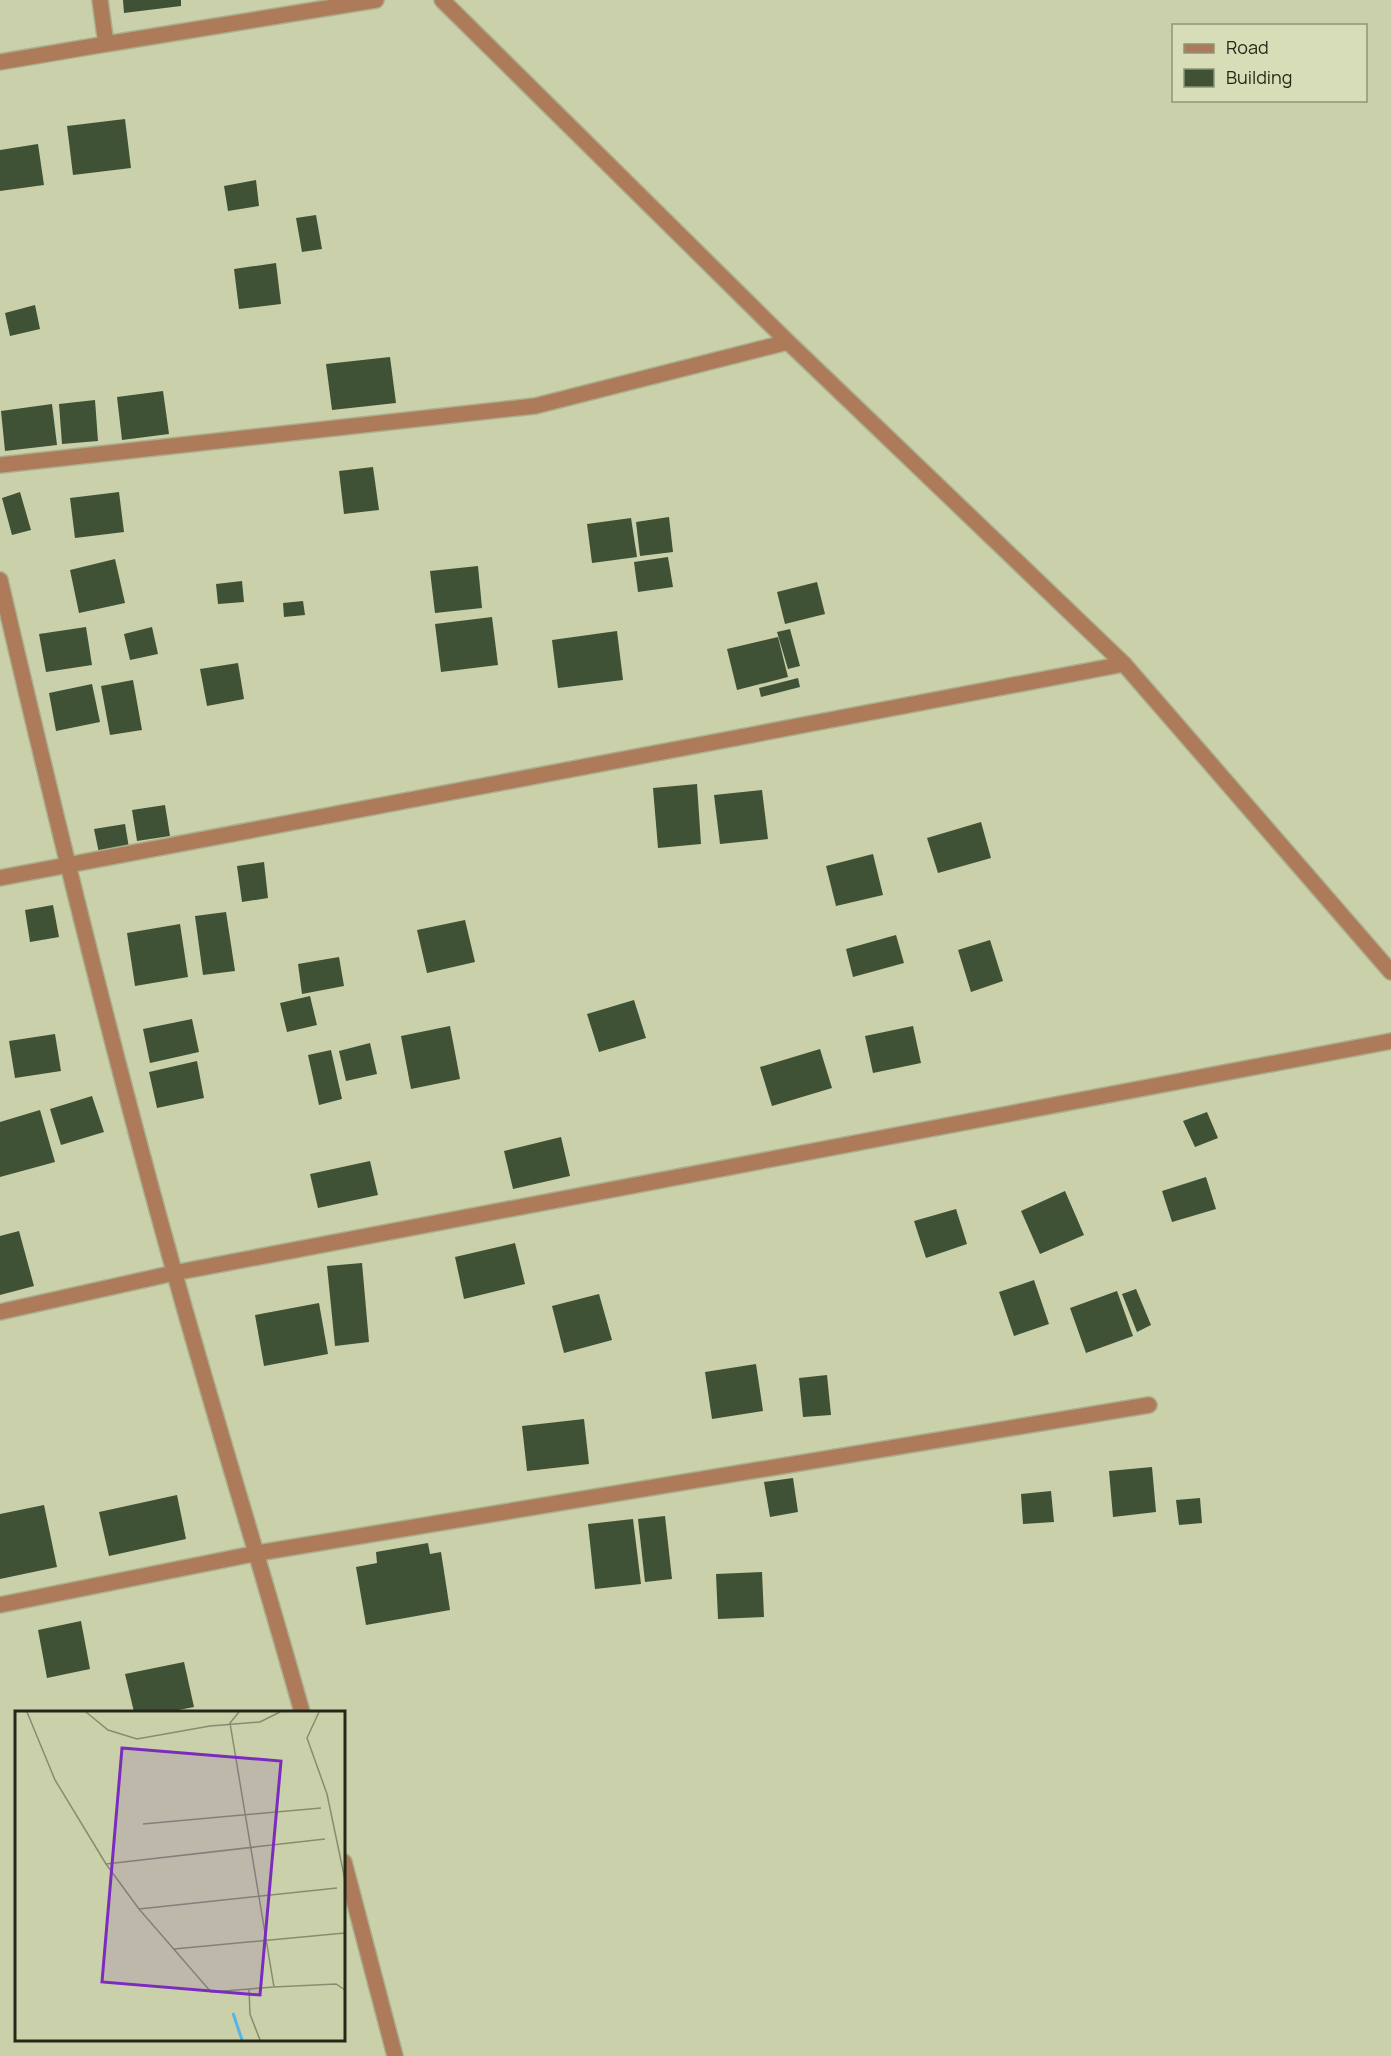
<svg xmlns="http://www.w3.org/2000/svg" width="1391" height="2056" viewBox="0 0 1391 2056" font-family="Manrope,sans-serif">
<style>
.building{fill:#3f5235}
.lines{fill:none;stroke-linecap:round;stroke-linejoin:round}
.minor-casing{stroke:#a9ae8c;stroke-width:18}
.minor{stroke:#ad7b59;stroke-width:15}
.inset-river{fill:none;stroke:#57b4e6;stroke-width:3}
.inset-road{fill:none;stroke:#888c6f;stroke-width:1.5}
.view{fill:#7b2cbf;fill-opacity:0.15;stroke:#7b2cbf;stroke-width:3}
.inset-edge{fill:none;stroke:#252718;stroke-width:3}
</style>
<rect width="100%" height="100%" fill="#cad0a9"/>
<path class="building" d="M123,0H181V6L124,13Z
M125,119L131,168L73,175L67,126Z
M38,144L44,185L0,191V150Z
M256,180L259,206L228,211L224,186Z
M316,215L322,249L302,252L296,218Z
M276,263L281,304L239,309L234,269Z
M35,305L40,329L10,336L5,313Z
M390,357L396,403L332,410L326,364Z
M163,391L169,434L122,440L117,397Z
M95,400L98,441L62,444L59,404Z
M52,404L57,445L5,451L1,411Z
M373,467L379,510L344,514L339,471Z
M20,492L31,530L12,535L2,498Z
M119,492L124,532L75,538L70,498Z
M669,517L673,552L640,556L636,522Z
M631,518L637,557L592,563L587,524Z
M668,557L673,587L638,592L634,562Z
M115,559L125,603L79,613L70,570Z
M478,566L482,608L435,613L430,571Z
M242,581L244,602L218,604L216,584Z
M817,582L825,614L785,624L777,592Z
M303,601L305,615L284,617L283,603Z
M492,617L498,665L441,672L435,624Z
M86,627L92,665L46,672L39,634Z
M152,627L158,654L130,660L124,634Z
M790,629L800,666L788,669L777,632Z
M617,631L623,680L558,688L552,640Z
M778,637L788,677L737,690L727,649Z
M238,663L244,699L207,706L200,669Z
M798,678L800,687L761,697L759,688Z
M133,680L142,730L110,735L101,686Z
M92,684L100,722L56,731L49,693Z
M697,784L701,844L658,848L653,788Z
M762,790L768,839L720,844L714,795Z
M165,805L170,836L137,841L132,810Z
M981,822L991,858L938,873L927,838Z
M125,824L129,848L99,853L94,829Z
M873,854L883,895L836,906L826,866Z
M264,862L268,898L242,902L237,866Z
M53,905L59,937L30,942L25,910Z
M226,912L235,971L203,975L195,916Z
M465,920L475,962L427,973L417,930Z
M180,924L188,977L135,986L127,933Z
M896,935L904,963L853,977L846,949Z
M990,940L1003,981L971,992L958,950Z
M339,957L344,986L302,994L298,964Z
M310,996L317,1025L287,1032L280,1003Z
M634,1000L646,1038L599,1052L587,1014Z
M192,1019L199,1052L150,1063L143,1029Z
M450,1026L460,1079L411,1089L401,1036Z
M913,1026L921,1063L873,1073L865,1036Z
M55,1034L61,1071L15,1078L9,1041Z
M370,1043L377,1074L346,1081L339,1051Z
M820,1049L832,1088L772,1106L760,1067Z
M331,1050L342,1099L319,1105L308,1055Z
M197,1061L204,1098L157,1108L149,1072Z
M92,1096L104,1132L61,1145L50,1109Z
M40,1110L55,1162L0,1177V1122Z
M1207,1112L1218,1138L1195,1147L1183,1121Z
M561,1137L570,1176L513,1189L504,1151Z
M370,1161L378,1195L318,1208L310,1174Z
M1206,1177L1216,1209L1172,1222L1162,1191Z
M1065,1191L1084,1235L1040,1254L1021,1211Z
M956,1209L967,1244L926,1258L914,1221Z
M19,1231L34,1286L0,1295V1236Z
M515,1243L525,1284L464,1299L455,1257Z
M362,1263L369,1342L335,1346L327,1266Z
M1034,1280L1049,1324L1014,1336L999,1292Z
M1136,1289L1151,1325L1137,1332L1122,1294Z
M1117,1291L1133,1336L1086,1353L1070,1308Z
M599,1294L612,1340L564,1353L552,1306Z
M319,1303L328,1354L264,1366L255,1315Z
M756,1364L763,1411L712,1419L705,1372Z
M827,1375L831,1415L803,1417L799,1378Z
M584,1419L589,1464L527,1471L522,1426Z
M1152,1467L1156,1512L1113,1517L1109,1471Z
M793,1478L798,1512L770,1517L764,1482Z
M1051,1491L1054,1522L1023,1524L1021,1494Z
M177,1495L186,1539L109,1556L99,1512Z
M1200,1498L1202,1523L1179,1525L1176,1500Z
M44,1505L57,1567L0,1579V1514Z
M665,1516L672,1579L645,1582L638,1519Z
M633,1519L641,1584L595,1589L588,1524Z
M428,1543L430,1554L441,1552L450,1610L366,1625L356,1567L377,1563L376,1552Z
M762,1572L764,1617L718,1619L716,1574Z
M81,1621L90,1669L47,1678L38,1630Z
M184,1662L194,1707L168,1712H134L125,1674Z"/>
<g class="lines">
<defs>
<path id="minor" d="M100,0L106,44L376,0
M442,0L788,342L1124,664L1391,972
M0,62L106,44
M0,465L535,406L788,342
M0,580C54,812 110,1042 174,1271C215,1419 261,1565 302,1712
M0,878L1124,664
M0,1312L174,1273L1391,1041
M0,1605L258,1553L1149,1405
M344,1862L395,2056"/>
</defs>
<use href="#minor" class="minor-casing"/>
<use href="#minor" class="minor"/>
</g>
<g transform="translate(15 1711)">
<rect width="330" height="330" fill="#cad0a9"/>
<path class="inset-river" d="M218,302L227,329"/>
<path class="inset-road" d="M12,1L40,69L91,153L124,198L196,281L234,278L235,303L245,329M71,1L93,19L122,28L195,15L245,11L265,1M224,1L215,12L259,276L321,273L330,279M304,1L292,27L312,83L330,169M128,113L306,97M91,153L310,128M124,198L322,177M159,238L330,222M234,278L259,276"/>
<path class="view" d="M107,37L266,50L245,284L87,271Z"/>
<rect width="330" height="330" class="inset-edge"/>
</g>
<rect x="1172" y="24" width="195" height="78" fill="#d7ddb6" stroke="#909477" stroke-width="1.5"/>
<rect x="1184" y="44" width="30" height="9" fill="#ad7b59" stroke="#909477" stroke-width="1.5"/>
<text x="1226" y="54" font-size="18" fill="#252718">Road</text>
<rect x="1184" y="69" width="30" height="18" fill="#3f5235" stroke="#909477" stroke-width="1.5"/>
<text x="1226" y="84" font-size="18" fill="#252718">Building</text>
</svg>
